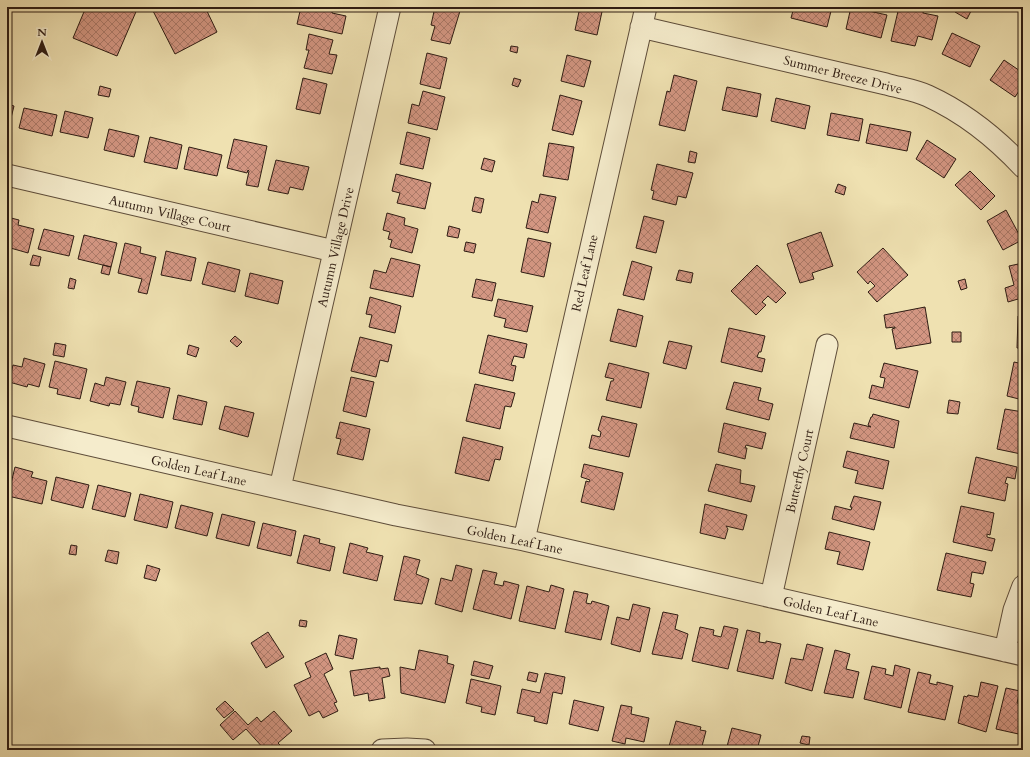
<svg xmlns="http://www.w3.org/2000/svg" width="1030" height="757" viewBox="0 0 1030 757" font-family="Cardo,serif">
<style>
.building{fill:url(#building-cross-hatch);stroke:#2e1c13}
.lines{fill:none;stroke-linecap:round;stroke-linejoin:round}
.minor-casing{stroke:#5e4d3a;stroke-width:23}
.minor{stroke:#f5eccc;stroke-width:21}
.labels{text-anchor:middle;stroke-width:3;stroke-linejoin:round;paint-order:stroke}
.street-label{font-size:13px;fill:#2e1c13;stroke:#f5eccc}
</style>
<defs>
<pattern id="building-cross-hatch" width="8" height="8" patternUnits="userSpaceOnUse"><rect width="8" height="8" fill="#d39682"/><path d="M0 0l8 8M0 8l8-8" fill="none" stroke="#ac7a69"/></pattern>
</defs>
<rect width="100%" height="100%" fill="#efe1b1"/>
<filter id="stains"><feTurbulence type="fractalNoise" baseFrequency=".005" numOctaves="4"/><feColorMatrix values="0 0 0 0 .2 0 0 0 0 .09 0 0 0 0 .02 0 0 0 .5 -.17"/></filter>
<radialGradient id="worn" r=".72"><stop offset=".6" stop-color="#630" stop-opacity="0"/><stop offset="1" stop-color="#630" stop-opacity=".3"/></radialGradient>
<path class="building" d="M86,7H114L122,11L124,7H138L117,56L73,38Z
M151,7H165L166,9L171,7H205L217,32L175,54Z
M301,7H333L332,13L346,16L342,34L297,24Z
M435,7L460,11L450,44L431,40L435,26L431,25Z
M580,7H603L597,35L575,30Z
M794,7H832L827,27L791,18Z
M851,7L887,15L881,38L846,29Z
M899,7H924L923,13L938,16L932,40L918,36L915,46L891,41Z
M959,7H969L972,9L967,19L955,12Z
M952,33L980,46L970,67L942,54Z
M309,34L333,40L329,54L337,55L332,74L304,68L309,50H306Z
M511,46L518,47L517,53L510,51Z
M427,53L447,58L440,89L420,84Z
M567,55L591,61L584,87L561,81Z
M1004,60L1023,73V85L1015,97L990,80Z
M674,75L697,81L685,131L659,125L667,91L670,92Z
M303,78L327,84L320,114L296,109Z
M514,78L521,80L518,87L512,85Z
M100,86L111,89L109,97L98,95Z
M727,87L761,94L757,117L722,110Z
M423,91L445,97L437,130L408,123L412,104L419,106Z
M560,95L582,101L573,135L552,130Z
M776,98L810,106L805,129L771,121Z
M7,104L14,106L9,126H7Z
M24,108L57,115L52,136L19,128Z
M65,111L93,118L88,138L60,132Z
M831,113L863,119L859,141L827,135Z
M870,124L911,132L907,151L866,143Z
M109,129L139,136L134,157L104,150Z
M407,132L430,138L423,169L400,164Z
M150,137L182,145L177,169L144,162Z
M234,139L267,146L258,187L246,185L249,171L248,170L247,173L227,168Z
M927,140L956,159L944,178L916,159Z
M549,143L574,147L568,180L543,176Z
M189,147L222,155L217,176L184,169Z
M690,151L697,153L695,163L688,162Z
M484,158L495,161L492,172L481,169Z
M276,160L309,167L303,190L290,187L288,194L268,190Z
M657,164L693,173L686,198L678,196L676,205L652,199L654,191L651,190Z
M970,171L995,196L981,210L955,185Z
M396,174L431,183L425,209L397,203L400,193L392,191Z
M838,184L846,187L844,195L835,192Z
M540,194L556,197L548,233L526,228L532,201L538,203Z
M475,197L484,199L481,213L472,211Z
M1006,210L1022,240L1003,250L987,221Z
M387,213L405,218L404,225L418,229L412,253L390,247L392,240L388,239L390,232L383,230Z
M644,216L664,221L656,253L636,248Z
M7,217L19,220L18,225L34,229L28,253L7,247Z
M449,226L460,229L458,238L447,236Z
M44,229L74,236L69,256L38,249Z
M821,232L833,266L812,273L814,279L800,283L787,244Z
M84,235L117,243L111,267L78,259Z
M528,238L551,243L544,277L521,272Z
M466,242L476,244L474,253L464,251Z
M125,243L141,247L140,253L156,257L147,294L138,292L142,279L118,273Z
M883,248L908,275L877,302L868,292L875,286L870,281L868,284L857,272Z
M166,251L196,258L191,281L161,275Z
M33,255L41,257L39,266L30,265Z
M391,258L420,265L413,297L370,288L374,270L386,273Z
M632,261L652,267L644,300L623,295Z
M208,262L240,270L235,292L202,284Z
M1023,263V301L1019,302L1018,299L1008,302L1005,288L1014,285L1009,266Z
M103,265L111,267L109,275L101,273Z
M757,265L786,293L776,303L768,296L762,302L766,305L756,315L731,291Z
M679,270L693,273L691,283L676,280Z
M250,273L283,281L278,304L245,296Z
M70,278L76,280L74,289L68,288Z
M476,279L496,283L492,301L472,297Z
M965,279L967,288L961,290L958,281Z
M370,297L401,306L395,333L369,327L372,315L366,314Z
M498,299L533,306L527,332L504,327L506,319L494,316Z
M925,307L931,343L896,349L892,329L895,328V327L886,328L884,315Z
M618,309L643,316L636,347L610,341Z
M1018,316H1023V348H1017Z
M729,328L765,336L761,352H759L757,357L765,359L762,372L721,362Z
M952,332H961V342H952Z
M488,335L527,344L524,358L514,356L511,365L516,366L513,381L479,373Z
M235,336L242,342L237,347L230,341Z
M360,337L392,345L388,362L380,360L376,377L351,371Z
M669,341L692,346L686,369L663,363Z
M55,343L66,345L64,357L53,355Z
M189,345L199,348L196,357L187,354Z
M24,358L45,364L39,387L28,384L27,387L9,382L13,365L22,367Z
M55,361L87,369L80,399L57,394L58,389L49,387Z
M1014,362L1023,364V400L1007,396Z
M609,363L649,373L641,408L606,400L611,381H613L614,379L605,377Z
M884,363L918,371L909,408L869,398L872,385L883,388L885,378L880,377Z
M106,377L126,382L120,405L110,403L109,406L90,401L95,383L104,386Z
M351,377L374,382L366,417L343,411Z
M137,381L170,388L163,418L138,412L139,407L131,405Z
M734,382L761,388L758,400L773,404L769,420L726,409Z
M475,384L515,393L511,407L505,406L500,429L466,421Z
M178,395L207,402L202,425L173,419Z
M949,400L960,402L958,414L947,413Z
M225,406L254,413L248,437L219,429Z
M1005,409L1023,412V444L1021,454L997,449Z
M873,414L899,421L894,448L850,438L854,423L871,427L868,425L871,417H872Z
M602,416L637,424L629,457L589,448L592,435L600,437L601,432L598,430Z
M340,422L370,429L363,460L337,454L341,439L336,438Z
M724,423L766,433L762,449L746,445L745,448H747L745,459L718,452Z
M463,437L503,447L500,460L495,459L489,481L455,473Z
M847,451L889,461L883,489L855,483L858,471L843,467Z
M976,457L1017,467L1015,479L1007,477L1005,483L1008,484L1005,501L968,493Z
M584,464L623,473L614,510L581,502L586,481L589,482L590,480L581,477Z
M716,464L741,470L740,483L755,486L751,502L708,491Z
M15,467L33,472L31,477L47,481L42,504L8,496Z
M56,477L89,485L83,508L51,500Z
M98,485L131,493L125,517L92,509Z
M140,494L173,502L167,528L134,520Z
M854,496L881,502L874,530L832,519L835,506L851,510L852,507H850Z
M705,504L747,515L743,530L726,526L728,529L725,539L700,533Z
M181,505L213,513L207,536L175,528Z
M961,506L994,513L990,535L987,534V537L995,539L992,551L953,542Z
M222,514L255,522L249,546L216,538Z
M263,523L296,531L291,556L257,548Z
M829,532L870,542L863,570L837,564L840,552L825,549Z
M304,535L320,539L319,543L335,547L330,571L297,563Z
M350,543L368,548L366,552L383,556L377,581L343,573Z
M71,545L77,546L76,555L69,554Z
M108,550L119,552L117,564L105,561Z
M946,553L986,562L983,574L972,572L970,583L974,584L971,597L937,590Z
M404,556L420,560L416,574L429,579L422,604L394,600Z
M147,565L160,569L156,581L144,578Z
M456,565L472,569L462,612L435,604L441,578L452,581Z
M483,570L497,573L494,584L503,586L504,581L519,585L511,619L473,609Z
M551,585L564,589L555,629L519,621L527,586L549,592Z
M574,591L588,594L586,603L591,604L592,601L609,606L601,640L565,632Z
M633,604L650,608L640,652L611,644L617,617L629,620Z
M663,612L678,615L675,629L688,634L682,659L652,654Z
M300,620L307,621L306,627L299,626Z
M724,626L738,629L728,669L692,661L700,627L714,630L713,635L721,637Z
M747,630L760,633L759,642L766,643V641L781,644L773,679L737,671Z
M268,632L284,657L266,668L251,643Z
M339,635L357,639L353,659L335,655Z
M807,644L823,648L812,691L785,683L791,658L803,660Z
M419,650L448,656L447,663L454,665L445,703L401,693L400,667L415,670Z
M835,650L850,654L846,669L859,672L853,698L824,693Z
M326,653L333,669L324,674L337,702L334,703L338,711L323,718L319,711L309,716L294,685L311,677L305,663Z
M474,661L493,666L489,679L471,675Z
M895,665L910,669L901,708L864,699L872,666L886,669L885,674L893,676Z
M380,667V669L388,668L390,676L382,678L385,698L369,701L368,693L354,696L350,671Z
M529,672L538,674L536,682L527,680Z
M918,672L931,675L929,683L937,685V682L953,686L945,720L908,712Z
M545,673L565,677L562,694L553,692L547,724L534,721L535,717L517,713L522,689L540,693Z
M471,679L501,686L495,715L481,712L482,707L466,703Z
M981,682L998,686L986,732L958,723L964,696L967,697L968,695L978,697Z
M1006,688L1020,691L1017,703L1023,704V735L996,729Z
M574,700L604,707L598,731L569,724Z
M225,701L234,710L224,718L216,709Z
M621,705L632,707L631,714L649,718L644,742L626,738L625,744L612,741Z
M235,711L248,725L257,717L261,722L274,711L292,731L278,743L282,747L278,750H265L246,729L233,740L220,725Z
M676,721L701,727L700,730L706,731L701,750H668Z
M732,728L761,735L757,750H726Z
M802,736L810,737L809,745L800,743Z"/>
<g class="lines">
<defs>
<path id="minor" d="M641,27L886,84C900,88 915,90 928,96C965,113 995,137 1023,167
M7,175L334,251
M7,426L396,515L524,540L1023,655
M280,488L390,7
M524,540L646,7
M771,597L827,345
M1005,651L1014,610L1023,586
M382,750L407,749L425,750"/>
</defs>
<use href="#minor" class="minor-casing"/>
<use href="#minor" class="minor"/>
</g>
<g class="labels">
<g class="street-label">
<text transform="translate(843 74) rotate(14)" y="5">Summer Breeze Drive</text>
<text transform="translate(170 213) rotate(13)" y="5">Autumn Village Court</text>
<text transform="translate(335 247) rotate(-77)" y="5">Autumn Village Drive</text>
<text transform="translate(584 273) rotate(-77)" y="5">Red Leaf Lane</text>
<text transform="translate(199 470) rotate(13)" y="5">Golden Leaf Lane</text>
<text transform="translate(799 471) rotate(-77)" y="5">Butterfly Court</text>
<text transform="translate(515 539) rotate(12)" y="5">Golden Leaf Lane</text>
<text transform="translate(831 611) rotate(13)" y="5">Golden Leaf Lane</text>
</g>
</g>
<rect width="1030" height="757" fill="none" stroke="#efe1b1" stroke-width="24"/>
<rect x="8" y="8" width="1014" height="741" fill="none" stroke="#2e1c13" stroke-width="2"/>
<rect x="12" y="12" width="1006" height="733" fill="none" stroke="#2e1c13"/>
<g transform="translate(42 42)" stroke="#f5eccc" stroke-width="3" paint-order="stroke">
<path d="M0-3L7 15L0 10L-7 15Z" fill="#2e1c13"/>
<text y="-6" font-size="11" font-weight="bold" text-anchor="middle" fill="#2e1c13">N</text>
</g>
<rect width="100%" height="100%" filter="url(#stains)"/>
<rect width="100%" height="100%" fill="url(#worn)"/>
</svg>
